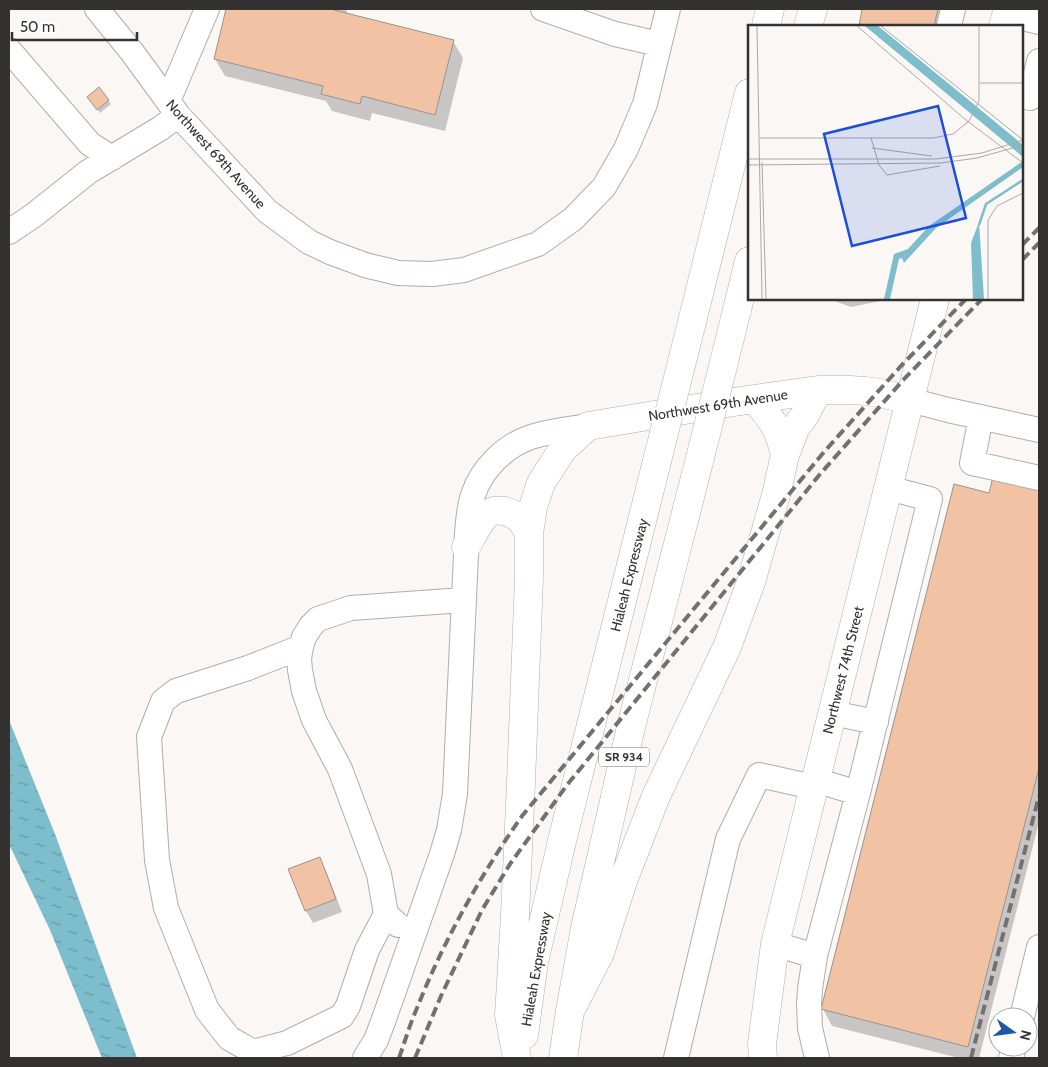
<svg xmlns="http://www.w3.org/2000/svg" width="1048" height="1067" viewBox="0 0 1048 1067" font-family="Cabin,sans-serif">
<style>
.water{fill:url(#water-ripples)}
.shadow{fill:#0003}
.building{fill:#f1c2a3;stroke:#979491}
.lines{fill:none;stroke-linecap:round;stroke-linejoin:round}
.minor-casing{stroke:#b1adaa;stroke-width:26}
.major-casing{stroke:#b1adaa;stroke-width:29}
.minor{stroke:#fff;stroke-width:24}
.major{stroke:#fff;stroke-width:28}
.rail{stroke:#73716f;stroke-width:4;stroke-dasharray:10 5;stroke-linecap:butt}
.major-bridge-casing{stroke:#b1adaa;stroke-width:29;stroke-linecap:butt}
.major-bridge{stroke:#fff;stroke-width:28}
.labels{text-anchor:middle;stroke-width:4.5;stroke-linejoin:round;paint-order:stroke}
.shield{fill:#fff;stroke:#70706f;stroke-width:1}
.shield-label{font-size:12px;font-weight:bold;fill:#333231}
.street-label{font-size:14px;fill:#333231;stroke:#fff}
.inset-river{fill:none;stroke:#7dbdcc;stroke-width:2.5}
.inset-road{fill:none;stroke:#aba8a7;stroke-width:1}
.view{fill:#1d4ed8;fill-opacity:0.15;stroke:#1d4ed8;stroke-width:2.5}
.inset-edge{fill:none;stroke:#333231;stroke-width:2.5}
</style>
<defs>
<pattern id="water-ripples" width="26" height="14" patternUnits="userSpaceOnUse" patternTransform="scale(1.25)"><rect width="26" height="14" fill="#7dbdcc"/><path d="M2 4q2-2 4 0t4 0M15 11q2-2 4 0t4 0" fill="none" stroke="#679aa6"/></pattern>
</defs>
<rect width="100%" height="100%" fill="#fbf7f5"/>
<path class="water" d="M9,720L55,834L137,1058H102L50,930L9,844Z"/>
<path class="shadow" d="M228,9H347V14L453,41L463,58L445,131L372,113L370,121L332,111L326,101L225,76L215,59Z
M864,9H952L948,26H861Z
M99,89L111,104L100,113L91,100Z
M829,299H891L851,307Z
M994,478L1039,490V822L979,1058H959L832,1026L823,1009L990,495Z
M319,858L326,871L342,912L313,923L306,911Z"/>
<path class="building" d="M226,9H334V10L454,40L435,115L362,96L360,104L321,94L323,86L214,59Z
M862,9H938L934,26H859Z
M99,87L109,100L97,110L87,97Z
M993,477L1039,488V768L968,1047L821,1009L954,484L989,493Z
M320,857L336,899L305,911L288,869Z"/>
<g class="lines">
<defs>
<path id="minor" d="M97,9L132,52L178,115L267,211L309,242L330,252L365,265L398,273L432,274L464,270L538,244L573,219L604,187L626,149L645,104L668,9
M543,9L615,34L659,44
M1006,14L1039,22
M949,26L953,9
M9,50L90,144L112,158
M1022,96L1030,98L1039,61
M168,101L207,9
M9,232L34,215L88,172L161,128L178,115
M910,400L948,410L1039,430
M981,417L972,463L1039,478
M301,647L248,668L176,691L163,701L149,737L157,860L166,908L207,1010L229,1038L253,1052L287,1043L342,1016L348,1006L367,950L386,914
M832,713L876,722
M815,780L858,793
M398,925L386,914L379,874L340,769L314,720L304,691L300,670L299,658L301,647L304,637L311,626L318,619L351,608L463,600
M775,944L815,956
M1022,1017L1039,947
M365,1058L376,1040L384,1019L442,854L449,830L455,794L467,533C468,520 469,507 473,495C482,468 505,446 531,437C549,431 569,429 588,426
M676,1058L728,839L759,775L813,787
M817,1058L810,1028L809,1004L810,989L815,956L858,793L930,499L888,488
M1011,1058L1014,1047"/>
<path id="major" d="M766,26L770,9
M808,26L813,9
M1003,26L1008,9
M737,310L749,261
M693,318L749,93
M755,399C772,420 779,428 785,455
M466,547C472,537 477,525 485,516C495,506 512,511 521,520C524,524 527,529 529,534
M570,1011L600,953L623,881L656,796L727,647L751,582L776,495L785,455L796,427L805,415L818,390
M524,1035L534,962L562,841L656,465
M517,1058L509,1015L515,916L521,782L529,578V534L533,507L541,483L548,472L563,449L588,426L727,403L818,390H850L865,391L880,393L910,400
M563,1058L570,1011L585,928L631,727L700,458
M763,1058L762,1044L775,944L935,299"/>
</defs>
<use href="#minor" class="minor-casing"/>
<use href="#major" class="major-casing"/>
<use href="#minor" class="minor"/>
<use href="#major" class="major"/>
<path class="rail" d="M1022,245L1039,228
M1022,260L1039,243
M399,1058C405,1041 410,1024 417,1008C444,940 480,876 522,816L824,452L900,367L966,299
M415,1058L441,996L482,910L510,864L567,785L821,473L905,378L982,299
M971,1058L1039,796"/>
<defs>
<path id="major-bridge" d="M700,458L737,310
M656,465L693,318"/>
</defs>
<use href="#major-bridge" class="major-bridge-casing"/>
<use href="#major-bridge" class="major-bridge"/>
</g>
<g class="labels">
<rect class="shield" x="599" y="747.5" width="50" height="19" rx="4"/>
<g class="shield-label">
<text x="624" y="761">SR 934</text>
</g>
<g class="street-label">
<text transform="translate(216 154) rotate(48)" y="5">Northwest 69th Avenue</text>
<text transform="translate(718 405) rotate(-9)" y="5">Northwest 69th Avenue</text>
<text transform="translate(629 575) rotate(-76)" y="5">Hialeah Expressway</text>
<text transform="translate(843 670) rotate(-76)" y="5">Northwest 74th Street</text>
<text transform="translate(536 969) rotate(-80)" y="5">Hialeah Expressway</text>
</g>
</g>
<g transform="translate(748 25)">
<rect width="275" height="275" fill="#fbf7f5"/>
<path d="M117,1H130L217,72L275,120V132ZM275,136V142L188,203L156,238L154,233L151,234L142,274H136L146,229L160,224L181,201ZM231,197L236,274H225L223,218Z" fill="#7dbdcc"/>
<path class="inset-river" d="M231,200L238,179L275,155"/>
<path class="inset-road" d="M9,1L14,274M109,1L218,95L275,138M133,1L275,115M232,58H275M12,113H185L205,109L221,96L231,76V1M123,113L131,140L139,150L192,141M124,123L184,131M0,134H188L234,128L275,115M14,137L18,274M0,140L193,138L229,133L275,120M240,274V195L249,181L275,168"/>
<path class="view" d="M190,81L218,193L104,221L76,109Z"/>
<rect width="275" height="275" class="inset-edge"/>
</g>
<rect width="1048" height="1067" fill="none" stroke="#333231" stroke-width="20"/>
<g transform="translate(1013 1032) rotate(104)"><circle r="24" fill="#ffffff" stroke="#adadad"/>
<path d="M0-4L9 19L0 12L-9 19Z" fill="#1d58a9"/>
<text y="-8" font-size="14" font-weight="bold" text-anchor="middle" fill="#333231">N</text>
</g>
<path d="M12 32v8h125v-8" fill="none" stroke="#333231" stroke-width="2.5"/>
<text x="20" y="32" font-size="15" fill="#333231" stroke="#ffffff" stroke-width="4" paint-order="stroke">50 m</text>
</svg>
